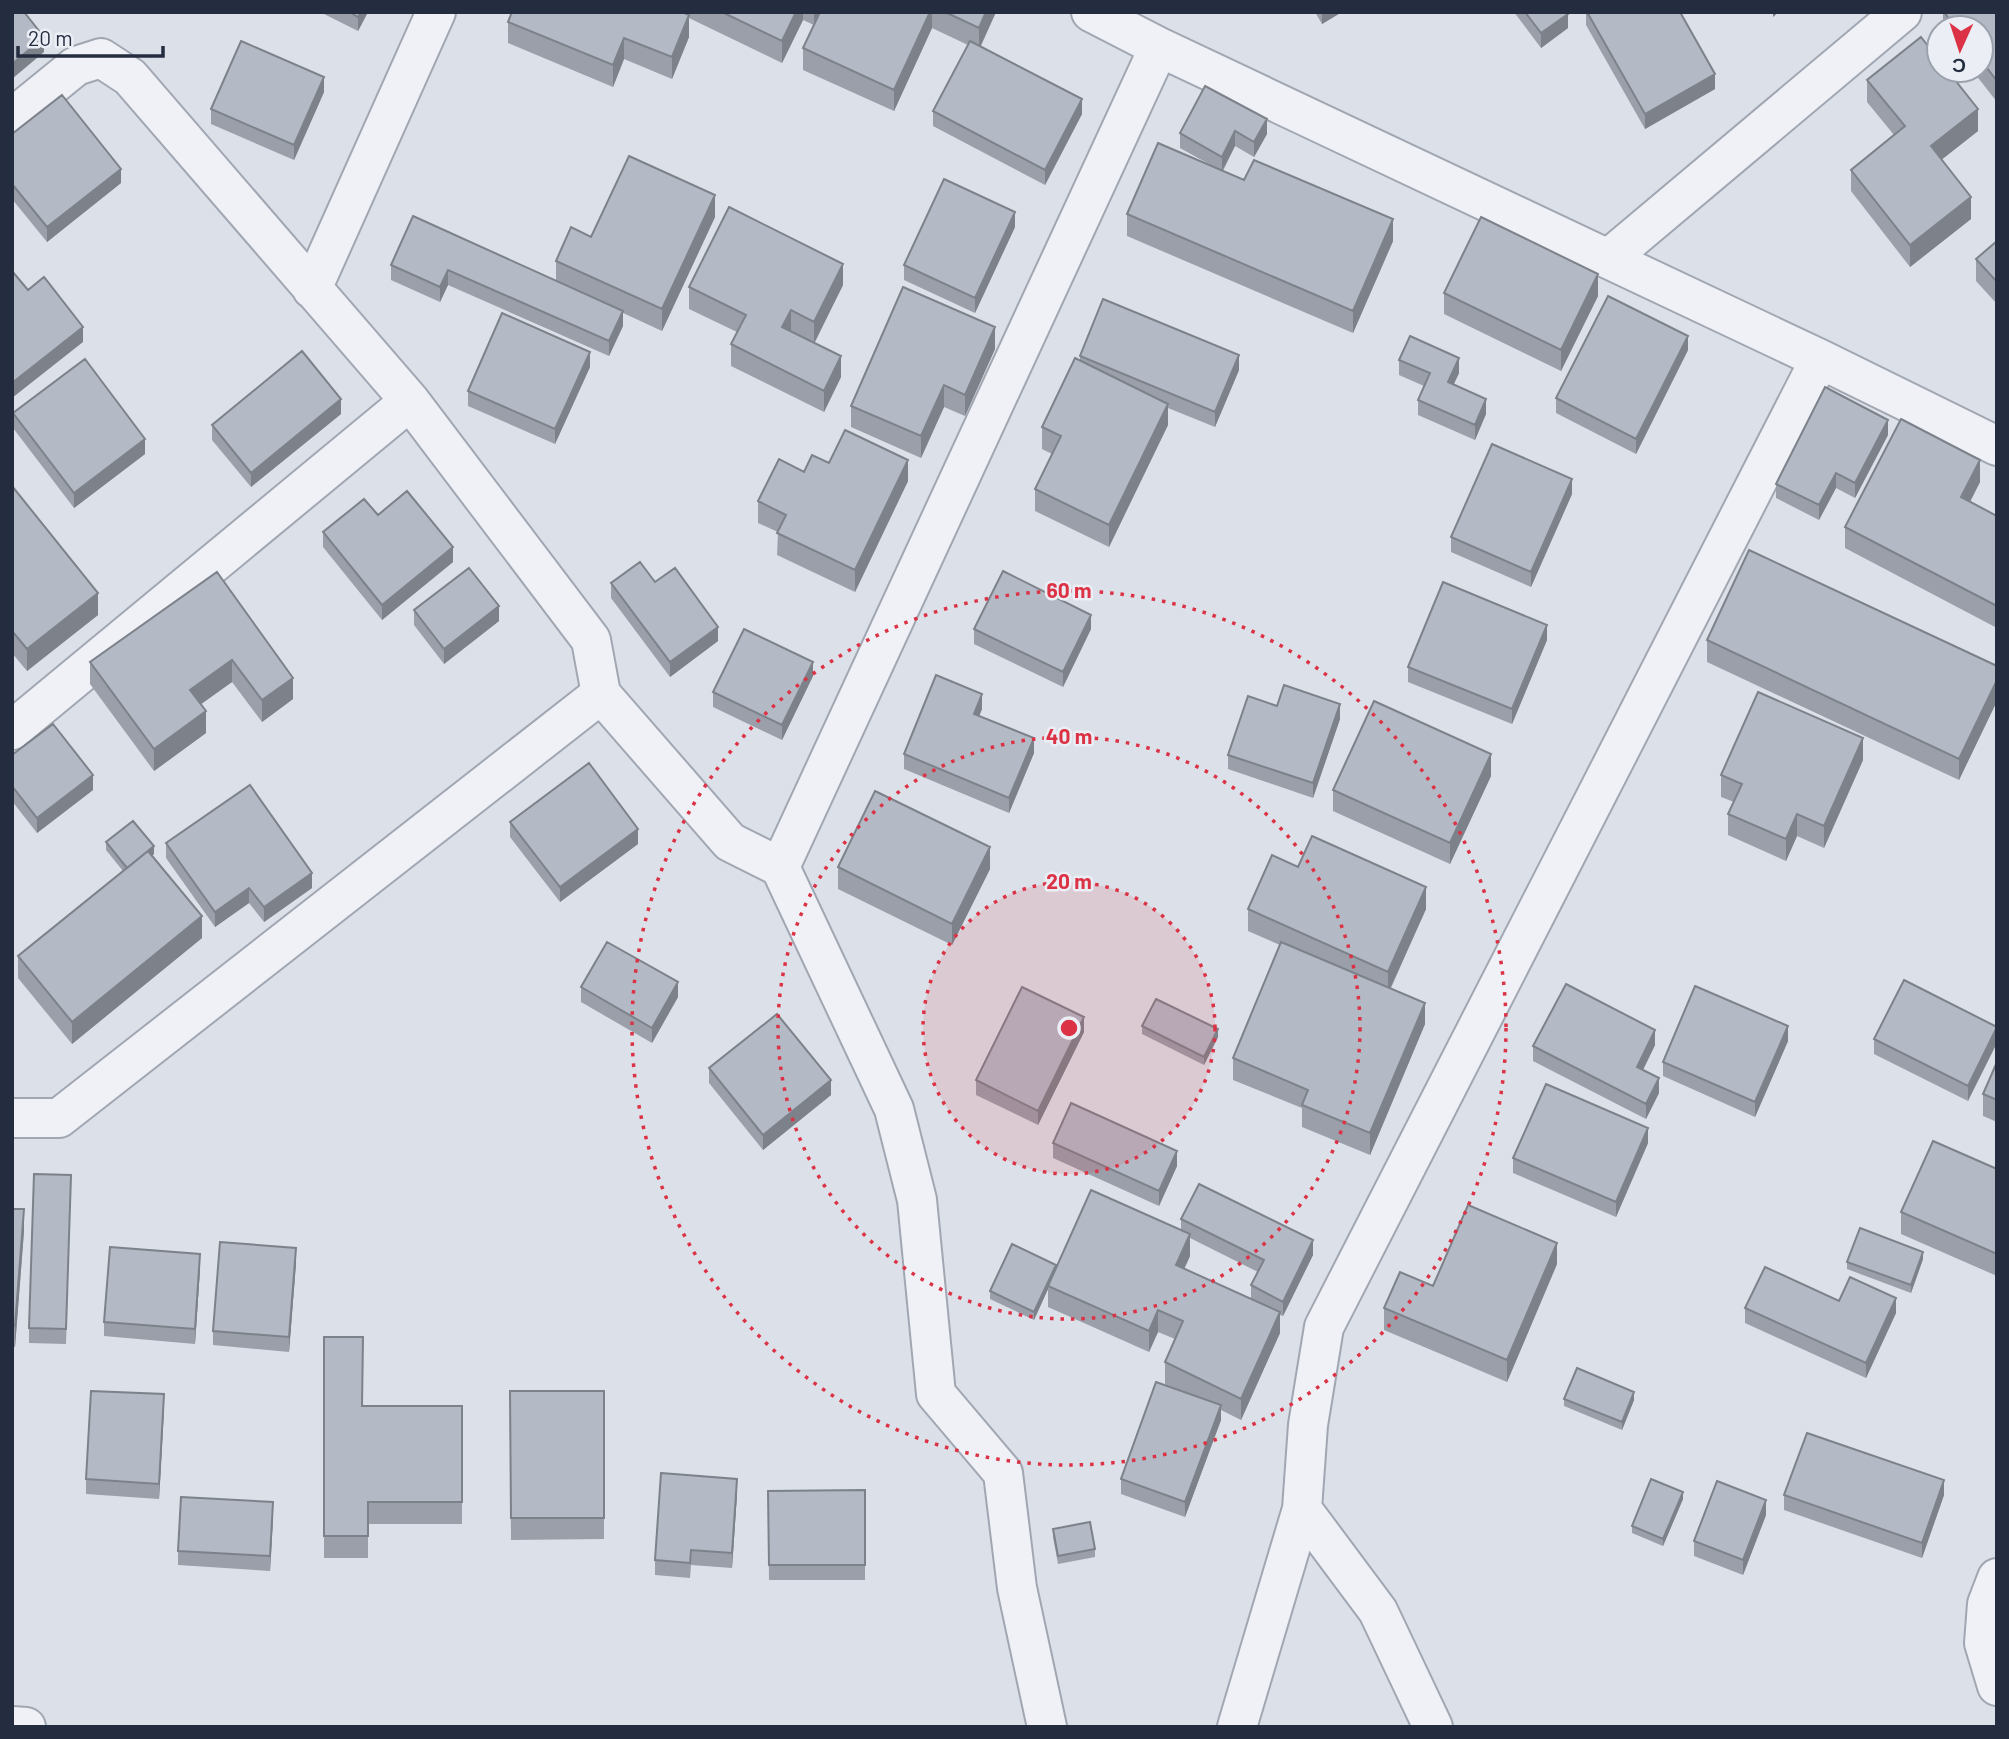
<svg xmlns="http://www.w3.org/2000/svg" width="2009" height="1739" viewBox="0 0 2009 1739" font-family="Barlow,sans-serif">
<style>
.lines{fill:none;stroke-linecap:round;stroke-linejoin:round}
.minor-casing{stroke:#a1a7b2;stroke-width:42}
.minor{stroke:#eff1f6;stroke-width:38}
.wall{fill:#9a9fa9;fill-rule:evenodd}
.shaded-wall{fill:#7d828a}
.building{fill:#b3b9c5;stroke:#7d828a;stroke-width:2}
.ring{fill:none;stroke:#dc3245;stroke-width:3.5;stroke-dasharray:3.5 7}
.centre{fill:#dc3245;stroke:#ebeff5;stroke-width:3.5}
.ring-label{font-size:21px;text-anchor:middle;font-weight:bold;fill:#dc3245;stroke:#ebeff5;stroke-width:5;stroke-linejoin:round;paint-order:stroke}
</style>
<rect width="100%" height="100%" fill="#dce0e8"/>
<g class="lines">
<defs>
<path id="minor" d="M1091,12L1159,47L1820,359L1997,446
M12,118L76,66L101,58L130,77L410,401L591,640L601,694L730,842L780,867L894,1109L917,1200L936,1394L1003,1473L1017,1588L1047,1727
M1608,259L1902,12
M312,289L436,12
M12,730L410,401
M780,867L1159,47
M12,1118H59L601,694
M1997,1578L1987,1604L1984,1643L1997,1686
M12,1726L26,1727
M1237,1727L1302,1509
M1433,1727L1378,1611L1302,1509L1308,1425L1324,1327L1820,359"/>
</defs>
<use href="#minor" class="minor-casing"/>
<use href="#minor" class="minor"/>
</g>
<path class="wall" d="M320,12H368L358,31Z
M512,12H996L981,46L1082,114L1045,185L933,126V111L968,45L932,28L894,111L803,70V48L814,25L803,20L782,63L689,18V37L672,79L624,59L613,87L508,43V22Z
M1315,12H1342L1322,24Z
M1514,12H1567L1568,28L1541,48Z
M1586,12H1680L1715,89L1645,129L1586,25Z
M1943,12H1997V102L1972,70H1981V28H1943Z
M1867,80L1978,131L1941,160L1971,219L1910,267L1851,191V170L1894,135L1867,102Z
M1205,86L1267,134L1254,157L1235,146L1223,171L1393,241L1353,333L1127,236V214L1216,168L1180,148V133Z
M324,92L294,160L211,124V109Z
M12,134L121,183L47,242L12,199Z
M413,216L556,281V261L591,237L715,217L662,331L623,313V326L609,356L448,285L440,302L391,280V265Z
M1015,227L975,313L904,280V265Z
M1997,241V304L1976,281V259Z
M843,285L814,342L841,377L824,412L731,366V344L737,332L689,309V287Z
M1444,293L1598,296L1561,371L1444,314Z
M995,349L965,416L944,407L921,458L851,427V406Z
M1688,350L1636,454L1556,413V398Z
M1080,356L1239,370L1215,427L1168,408V425L1109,547L1035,511V489L1052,454L1042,449V427L1080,361Z
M1399,360L1459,373L1453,385L1486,414L1475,440L1418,415V400L1424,386L1399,375Z
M590,367L555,444L468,406V391Z
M13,413L145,454L74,508L13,428Z
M341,414L251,487L212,440V425Z
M1888,435L1855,498L1836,488L1819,520L1776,498V484Z
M829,463L908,481L855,592L777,555L778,532L758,523V501L804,472Z
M1980,482L1970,502L1997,516V628L1845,548V527Z
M12,486L98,615L27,671L12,653Z
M1572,494L1531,587L1451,552V537Z
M378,515L453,562L382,620L323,547V532Z
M217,572L293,699L262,722L232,682L201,704L206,733L154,771L90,684V662Z
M655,582L718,641L670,677L611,598V583Z
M414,610L499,621L444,664L414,625Z
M974,629H1091L1063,687L974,644Z
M1547,640L1512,724L1408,682V667Z
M1707,640L1997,666V701L1959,780L1707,662Z
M813,676L782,740L713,707V692Z
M1277,706L1340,719L1313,798L1228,769V755Z
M982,709L979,716L1034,753L1009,813L904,769V754Z
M12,755L93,790L37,833L12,801Z
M1863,760L1824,848L1797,836L1786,861L1728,835V814L1734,802L1721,797V775Z
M1491,776L1450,864L1333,811V790Z
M510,822L638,844L560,902L510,837Z
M106,842L154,854L152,855L202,938L72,1044L18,978V956L123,871L106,850Z
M166,843L312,888L264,922L249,903L215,927L166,858Z
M838,867L990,869L952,945L838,889Z
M1298,867L1426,909L1391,988L1425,1024L1370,1155L1302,1127V1108L1233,1080V1058L1280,945L1248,931V909Z
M581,987L678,997L652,1043L581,1002Z
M1142,1026L1218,1037L1204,1065L1142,1034Z
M1997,1027L1968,1101L1874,1054V1039Z
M1084,1032L1038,1125L976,1095V1080Z
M1788,1041L1755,1117L1663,1076V1062Z
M1655,1045L1643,1070L1659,1093L1646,1119L1533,1061V1046Z
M1997,1062V1122L1983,1116V1094Z
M709,1068L831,1095L763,1150L709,1083Z
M1053,1143L1177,1166L1159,1206L1053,1158Z
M1648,1143L1616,1217L1513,1173V1158Z
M1997,1169V1276L1901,1234V1212Z
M71,1175L66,1344L29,1343V1328Z
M12,1209L24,1231L15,1347H12Z
M1181,1219L1313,1255L1283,1316L1280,1315V1333L1241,1420L1221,1410V1420L1185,1517L1121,1494V1479L1174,1388L1165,1384V1362L1175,1339L1158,1332L1149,1352L1048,1307V1289L1034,1320L990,1299V1291L1056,1268L1181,1230ZM1190,1238L1258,1272L1251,1285V1299L1184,1269L1190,1256Z
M1923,1259L1911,1293L1847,1269V1262Z
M296,1263L289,1352L213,1345V1331Z
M1557,1264L1507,1382L1384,1330V1308Z
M200,1269L195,1344L104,1336V1322Z
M1839,1301L1896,1313L1866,1378L1745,1323V1308Z
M324,1337L362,1406H462V1524H368V1558H324Z
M510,1391H604V1539L511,1540Z
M1564,1399L1634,1400L1622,1430L1564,1406Z
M164,1409L159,1499L86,1494V1479Z
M865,1490V1580H769L768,1491Z
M737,1494L732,1568L691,1565L690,1578L655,1575V1560Z
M1784,1495H1944L1922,1558L1784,1510Z
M1683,1499L1663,1546L1632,1533V1526Z
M1766,1515L1743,1575L1694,1556V1541Z
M273,1517L270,1571L178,1565V1551Z
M1053,1529L1095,1549V1557L1058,1564L1053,1537Z"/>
<path class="shaded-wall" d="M361,12H368L358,31V17Z
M796,12H803V20L782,63V41Z
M814,12H821L814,25Z
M930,12H932V28L894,111V90Z
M986,12H996L979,49V28Z
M1322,12H1342L1322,24Z
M1773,12H1779L1773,17Z
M1568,14V28L1541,48V33Z
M689,15V37L672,79V57Z
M44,37V52L12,79V64Z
M624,38V59L613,87V65Z
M1715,74V89L1645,129V114Z
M324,77V92L294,160V145Z
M1082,99V114L1045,185V170Z
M1978,109V131L1931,168V146Z
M1267,119V134L1254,157V142Z
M1235,131V146L1222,171V157Z
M121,169V183L47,242V227Z
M715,195V217L662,331V309Z
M1971,197V219L1910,267V245Z
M1015,212V227L975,313V298Z
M1393,219V241L1353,333V311Z
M843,264V285L814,344V322Z
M448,270V285L440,302V287Z
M1598,274V296L1561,371V350Z
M791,310V332L782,327Z
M623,311V326L609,356V341Z
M83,327V342L12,398V383Z
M995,327V349L965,416V395Z
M1688,336V350L1636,454V439Z
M590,352V367L555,444V429Z
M1239,355V370L1215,427V412Z
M841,356V377L824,412V391Z
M1459,358V373L1448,397V382Z
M944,385V407L921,458V436Z
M341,399V414L251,487V473Z
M1486,399V414L1475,440V425Z
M1168,404V425L1109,547V525Z
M1888,420V435L1855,498V483Z
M145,439V454L74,508V493Z
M908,460V481L855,592V570Z
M1980,460V482L1961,519V497Z
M1836,473V488L1819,520V505Z
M1572,479V494L1531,587V572Z
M453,547V562L382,620V605Z
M98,593V615L27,671V649Z
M499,606V621L444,664V649Z
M1091,615V629L1063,687V672Z
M1547,625V640L1512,724V709Z
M718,627V641L670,677V662Z
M232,660V682L190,712V690Z
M813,662V676L782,740V725Z
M293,678V699L262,722V700Z
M1997,680V701L1959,780V759Z
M982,694V709L974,729V714Z
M1340,704V719L1313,798V783Z
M206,711V733L154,771V749Z
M1034,738V753L1009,813V798Z
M1863,738V760L1824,848V826Z
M1491,754V776L1450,864V843Z
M93,775V790L37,833V818Z
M1797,814V836L1786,861V839Z
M638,829V844L560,902V887Z
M154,846V854L127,876V869Z
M990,847V869L952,945V924Z
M312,873V888L264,922V907Z
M1426,887V909L1388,993V972Z
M249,888V903L215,927V912Z
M202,916V938L72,1044V1022Z
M678,982V997L652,1043V1028Z
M1425,1003V1024L1370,1155V1133Z
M1084,1017V1032L1038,1125V1111Z
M1788,1026V1041L1755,1117V1102Z
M1997,1028V1043L1968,1101V1086Z
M1218,1029V1037L1204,1065V1057Z
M1655,1030V1045L1637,1082V1067Z
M1659,1078V1093L1646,1119V1104Z
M831,1080V1095L763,1150V1135Z
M1648,1128V1143L1616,1217V1202Z
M1177,1151V1166L1159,1206V1191Z
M24,1209V1231L15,1347V1326Z
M1190,1234V1256L1176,1287V1265Z
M1313,1240V1255L1283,1316V1302Z
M1557,1243V1264L1507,1382V1360Z
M296,1248V1263L289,1352V1337Z
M1923,1252V1259L1911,1293V1285Z
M200,1254V1269L195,1344V1329Z
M1056,1265V1272L1048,1286V1289L1034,1320V1312Z
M1896,1298V1313L1866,1378V1363Z
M1158,1310V1332L1149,1352V1331Z
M1280,1312V1333L1241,1420V1399Z
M1634,1392V1400L1622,1430V1422Z
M164,1394V1409L159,1499V1484Z
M1221,1405V1420L1185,1517V1502Z
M737,1479V1494L732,1568V1553Z
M1944,1480V1495L1922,1558V1543Z
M1683,1492V1499L1663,1546V1539Z
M1766,1500V1515L1743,1575V1560Z
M273,1502V1517L270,1571V1556Z"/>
<path class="building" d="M12,12H24L44,37L12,64Z
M350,12H361L358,17Z
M512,12H682L689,15L672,57L624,38L613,65L508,22Z
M722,12H796L782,41Z
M820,12H930L894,90L803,48Z
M945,12H986L979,28Z
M1525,12H1567L1568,14L1541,33Z
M1587,12H1680L1715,74L1645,114Z
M1944,12H1997V81L1981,60V28H1956Z
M1921,37L1939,60V70H1947L1978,109L1931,146L1971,197L1910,245L1851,170L1905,126L1867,80Z
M241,41L324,77L294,145L211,109Z
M970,41L1082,99L1045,170L933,111Z
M1205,86L1267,119L1254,142L1235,131L1222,157L1180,133Z
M62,95L121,169L47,227L12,184V134Z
M1158,143L1244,180L1254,160L1393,219L1353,311L1127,214Z
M629,156L715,195L662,309L556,261L571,227L591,237Z
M944,179L1015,212L975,298L904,265Z
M729,207L843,264L814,322L791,310L782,327L841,356L824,391L731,344L746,315L689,287Z
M413,216L623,311L609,341L448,270L440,287L391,265Z
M1481,217L1598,274L1561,350L1444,293Z
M1997,241V282L1976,259Z
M12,271L28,290L44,277L83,327L12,383Z
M903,287L995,327L965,395L944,385L921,436L851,406Z
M1608,296L1688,336L1636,439L1556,398Z
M1103,299L1239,355L1215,412L1080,356Z
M502,313L590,352L555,429L468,391Z
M1410,336L1459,358L1448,382L1486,399L1475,425L1418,400L1430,373L1399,360Z
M302,351L341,399L251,473L212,425Z
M1075,358L1168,404L1109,525L1035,489L1061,436L1042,427Z
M85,359L145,439L74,493L13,413Z
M1825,387L1888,420L1855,483L1836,473L1819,505L1776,484Z
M1901,419L1980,460L1961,497L1997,516V606L1845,527Z
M845,430L908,460L855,570L777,533L786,515L758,501L779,459L804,472L812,455L829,463Z
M1492,444L1572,479L1531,572L1451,537Z
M12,486L98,593L27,649L12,631Z
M407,491L453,547L382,605L323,532L364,499L378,515Z
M1749,550L1997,666V680L1959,759L1707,640Z
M640,562L655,582L675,568L718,627L670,662L611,583Z
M469,568L499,606L444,649L414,610Z
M1003,571L1091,615L1063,672L974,629Z
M217,572L293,678L262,700L232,660L190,690L206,711L154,749L90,662Z
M1443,582L1547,625L1512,709L1408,667Z
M744,629L813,662L782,725L713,692Z
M936,675L982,694L974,714L1034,738L1009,798L904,754Z
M1284,685L1340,704L1313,783L1228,755L1248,696L1277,706Z
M1758,692L1863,738L1824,826L1797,814L1786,839L1728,814L1742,784L1721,775Z
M1374,701L1491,754L1450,843L1333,790Z
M53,724L93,775L37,818L12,786V755Z
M589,763L638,829L560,887L510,822Z
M250,785L312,873L264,907L249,888L215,912L166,843Z
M875,791L990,847L952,924L838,867Z
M133,821L154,846L127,868L106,842Z
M1312,836L1426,887L1388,972L1248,909L1272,855L1298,867Z
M148,851L202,916L72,1022L18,956Z
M607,942L678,982L652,1028L581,987Z
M1281,942L1425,1003L1370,1133L1302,1105L1308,1090L1233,1058Z
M1904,980L1997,1027L1968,1086L1874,1039Z
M1566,984L1655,1030L1637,1067L1659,1078L1646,1104L1533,1046Z
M1695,986L1788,1026L1755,1102L1663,1062Z
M1022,987L1084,1017L1038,1111L976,1080Z
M1156,999L1218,1029L1204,1057L1142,1026Z
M777,1014L831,1080L763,1135L709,1068Z
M1997,1062V1100L1983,1094Z
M1546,1084L1648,1128L1616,1202L1513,1158Z
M1071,1103L1177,1151L1159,1191L1053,1143Z
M1933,1141L1997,1169V1254L1901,1212Z
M34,1174L71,1175L66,1329L29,1328Z
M1199,1184L1313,1240L1283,1302L1251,1285L1264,1260L1181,1219Z
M1091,1190L1190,1234L1176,1265L1280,1312L1241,1399L1165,1362L1183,1321L1158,1310L1149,1331L1048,1286Z
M1468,1205L1557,1243L1507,1360L1384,1308L1400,1272L1433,1286Z
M12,1209H24L15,1326L12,1325Z
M1860,1228L1923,1252L1911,1285L1847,1262Z
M220,1242L296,1248L289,1337L213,1331Z
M1012,1244L1056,1265L1034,1312L990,1291Z
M110,1247L200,1254L195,1329L104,1322Z
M1765,1267L1839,1301L1850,1277L1896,1298L1866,1363L1745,1308Z
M324,1337H363L362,1406H462V1502H368V1536H324Z
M1577,1368L1634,1392L1622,1422L1564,1399Z
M1156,1382L1221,1405L1185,1502L1121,1479Z
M91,1391L164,1394L159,1484L86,1479Z
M510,1391H604V1518H511Z
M1807,1433L1944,1480L1922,1543L1784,1495Z
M661,1473L737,1479L732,1553L691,1550L690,1563L655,1560Z
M1651,1479L1683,1492L1663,1539L1632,1526Z
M1717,1481L1766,1500L1743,1560L1694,1541Z
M865,1490V1565H769L768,1491Z
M181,1497L273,1502L270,1556L178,1551Z
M1090,1522L1095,1549L1058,1556L1053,1529Z"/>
<circle cx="1069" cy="1028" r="146" fill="#dc3245" fill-opacity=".12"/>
<g class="ring">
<circle cx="1069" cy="1028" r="146"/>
<circle cx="1069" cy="1028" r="291"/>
<circle cx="1069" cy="1028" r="437"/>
</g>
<circle cx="1069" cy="1028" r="10" class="centre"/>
<g class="ring-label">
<text x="1069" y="598">60 m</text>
<text x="1069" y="744">40 m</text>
<text x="1069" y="889">20 m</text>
</g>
<rect width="2009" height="1739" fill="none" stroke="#242d40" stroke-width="28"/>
<g transform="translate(1960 49) rotate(183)"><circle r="33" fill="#ebeff5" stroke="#9ba1ad" stroke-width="2"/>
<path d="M0-5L12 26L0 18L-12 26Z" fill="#dc3245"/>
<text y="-10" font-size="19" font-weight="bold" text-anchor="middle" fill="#242d40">С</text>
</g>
<path d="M18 46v10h145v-10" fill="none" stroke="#242d40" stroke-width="3.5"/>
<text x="28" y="46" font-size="21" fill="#242d40" stroke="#ebeff5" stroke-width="5" paint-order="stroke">20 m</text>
</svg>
